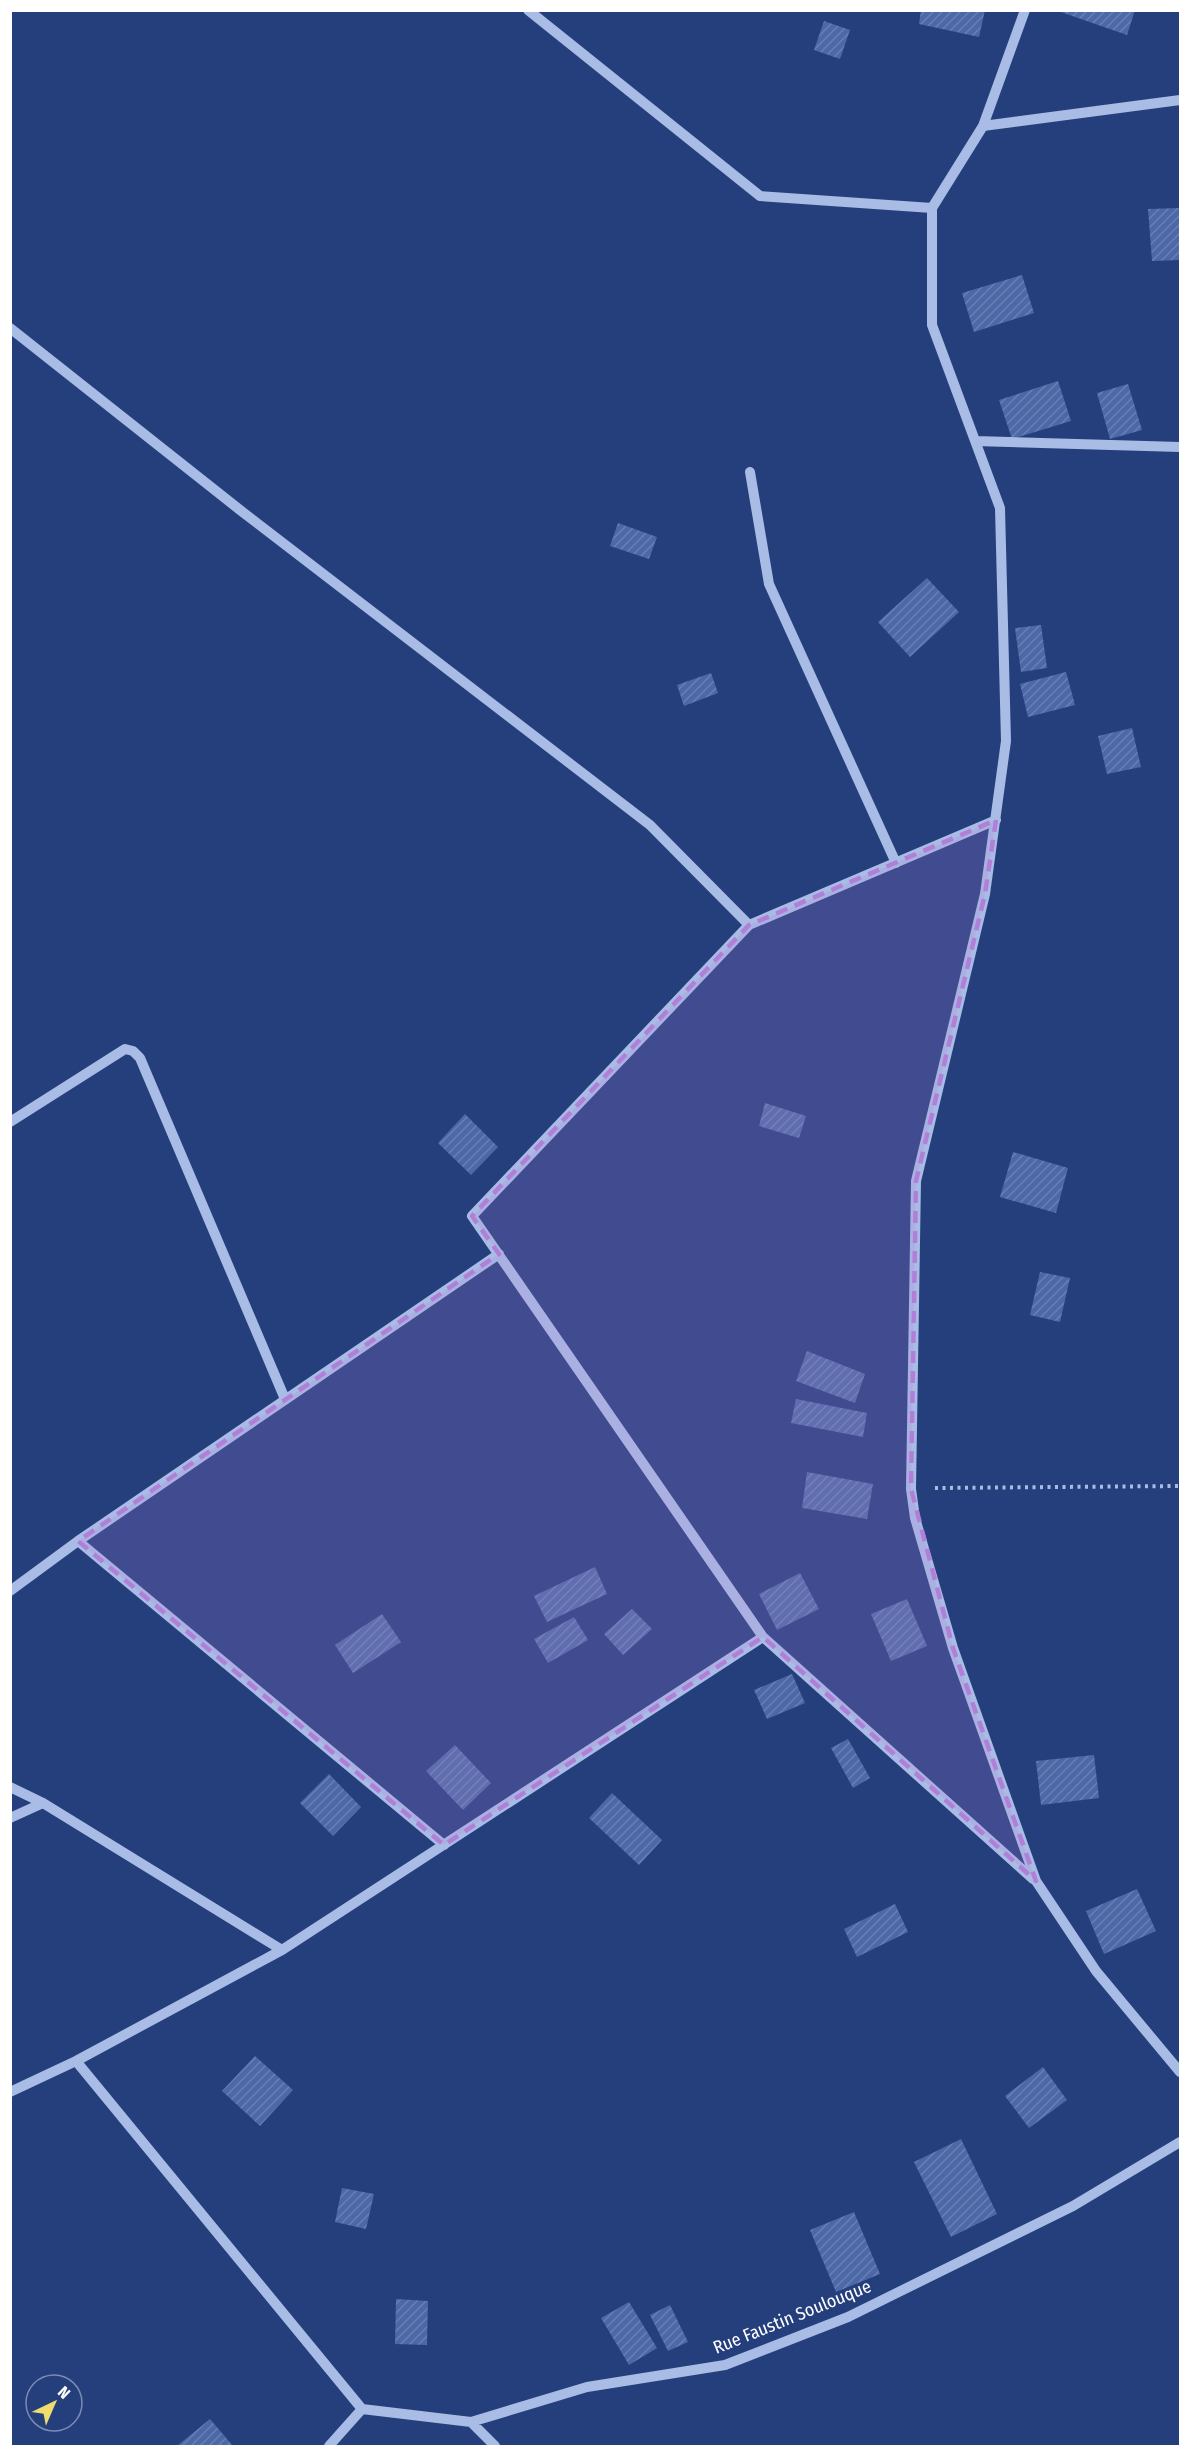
<svg xmlns="http://www.w3.org/2000/svg" width="1191" height="2457" viewBox="0 0 1191 2457" font-family="'Fira Sans Condensed',sans-serif">
<style>
.building{fill:url(#building-hatch)}
.lines{fill:none;stroke-linecap:round;stroke-linejoin:round}
.path{stroke:#a9bce5;stroke-width:4;stroke-dasharray:3 4.5;stroke-linecap:butt}
.minor{stroke:#a9bce5;stroke-width:10}
.marked{fill:#b080d9;fill-opacity:0.2;stroke:#b080d9;stroke-width:4.5;stroke-dasharray:12 8;stroke-linejoin:round}
.labels{text-anchor:middle;stroke-width:4.5;stroke-linejoin:round;paint-order:stroke}
.street-label{font-size:18px;fill:#fff;stroke:#253f7d}
</style>
<defs>
<pattern id="building-hatch" width="6" height="6" patternUnits="userSpaceOnUse" patternTransform="scale(1.5)"><rect width="6" height="6" fill="#4d68a6"/><path d="M-1 1l2-2M0 6l6-6M5 7l2-2" fill="none" stroke="#687fb3"/></pattern>
</defs>
<rect width="100%" height="100%" fill="#253f7d"/>
<path class="building" d="M921,10H985L979,37L919,24Z
M1055,10H1135L1127,35Z
M824,21L850,30L840,59L814,50Z
M1179,208L1180,260L1152,261L1148,209Z
M1022,275L1034,313L974,332L962,293Z
M1058,381L1071,421L1012,439L999,400Z
M1128,384L1142,430L1110,439L1097,393Z
M618,523L657,537L649,559L610,546Z
M927,578L959,612L910,657L878,622Z
M1041,625L1047,668L1021,672L1015,628Z
M1066,672L1075,705L1028,717L1020,684Z
M711,673L718,693L684,706L677,685Z
M1132,728L1141,767L1107,774L1098,736Z
M765,1103L806,1116L799,1138L759,1126Z
M465,1114L498,1147L471,1175L438,1143Z
M1013,1152L1068,1168L1056,1213L1000,1197Z
M1040,1272L1070,1278L1060,1322L1030,1315Z
M807,1351L865,1374L855,1403L796,1381Z
M796,1399L867,1413L863,1437L791,1423Z
M807,1472L873,1484L867,1519L802,1508Z
M595,1567L607,1594L547,1622L534,1596Z
M800,1573L819,1609L777,1630L759,1594Z
M907,1599L927,1646L891,1661L871,1614Z
M632,1609L652,1629L623,1655L604,1634Z
M382,1614L401,1642L353,1673L335,1645Z
M574,1617L588,1640L548,1663L534,1639Z
M792,1674L805,1703L767,1719L754,1690Z
M848,1739L870,1778L853,1788L831,1748Z
M455,1745L491,1783L463,1810L426,1771Z
M1094,1755L1099,1798L1041,1805L1036,1761Z
M329,1774L361,1807L333,1836L300,1803Z
M612,1793L662,1840L639,1865L589,1818Z
M1137,1889L1156,1931L1104,1954L1086,1911Z
M895,1904L908,1932L857,1957L844,1929Z
M255,2056L293,2090L260,2126L222,2091Z
M1043,2067L1067,2100L1029,2128L1005,2096Z
M961,2139L997,2214L951,2237L914,2162Z
M342,2188L374,2194L366,2229L335,2222Z
M854,2212L880,2274L836,2292L810,2230Z
M396,2299L428,2301L427,2345L395,2344Z
M629,2302L657,2348L629,2365L601,2318Z
M670,2305L688,2342L668,2351L650,2315Z
M210,2419L233,2446H177Z"/>
<g class="lines">
<path class="path" d="M935,1488L1180,1486"/>
<path class="minor" d="M528,10L760,196L932,208
M1025,10L983,126L932,208V325L1000,508L1006,741L985,894L916,1181L911,1489L915,1518L953,1648L1036,1881L1096,1971L1180,2072
M983,126L1180,100
M10,328L240,510L650,825L749,925
M975,441L1180,447
M750,472L769,584L896,863
M996,820L749,925L472,1216L763,1637L1033,1879
M10,1122L125,1049L133,1051L140,1058L285,1399
M78,1541L444,1845
M10,1591L78,1541L499,1254
M10,1787L43,1803L282,1950
M10,1818L43,1803
M76,2061L362,2409
M10,2092L76,2061L282,1950L763,1637
M471,2422L495,2446
M329,2446L362,2409L471,2422L587,2387L725,2365L848,2317L1073,2206L1180,2142"/>
</g>
<path class="marked" d="M996,820L985,894L916,1181L911,1489L953,1648L1036,1881L763,1637L444,1845L78,1541L499,1254L472,1216L749,925Z"/>
<g class="labels">
<g class="street-label">
<text transform="translate(792 2317) rotate(-22)" y="6">Rue Faustin Soulouque</text>
</g>
</g>
<rect width="1191" height="2457" fill="none" stroke="#ffffff" stroke-width="24"/>
<g transform="translate(54 2403) rotate(44)"><circle r="28" fill="#253f7d" stroke="#7c8cb1" stroke-width="1.5"/>
<path d="M0-4.5L10 22L0 15L-10 22Z" fill="#efdc6e"/>
<text y="-9" font-size="16" font-weight="bold" text-anchor="middle" fill="#ffffff">N</text>
</g>
</svg>
